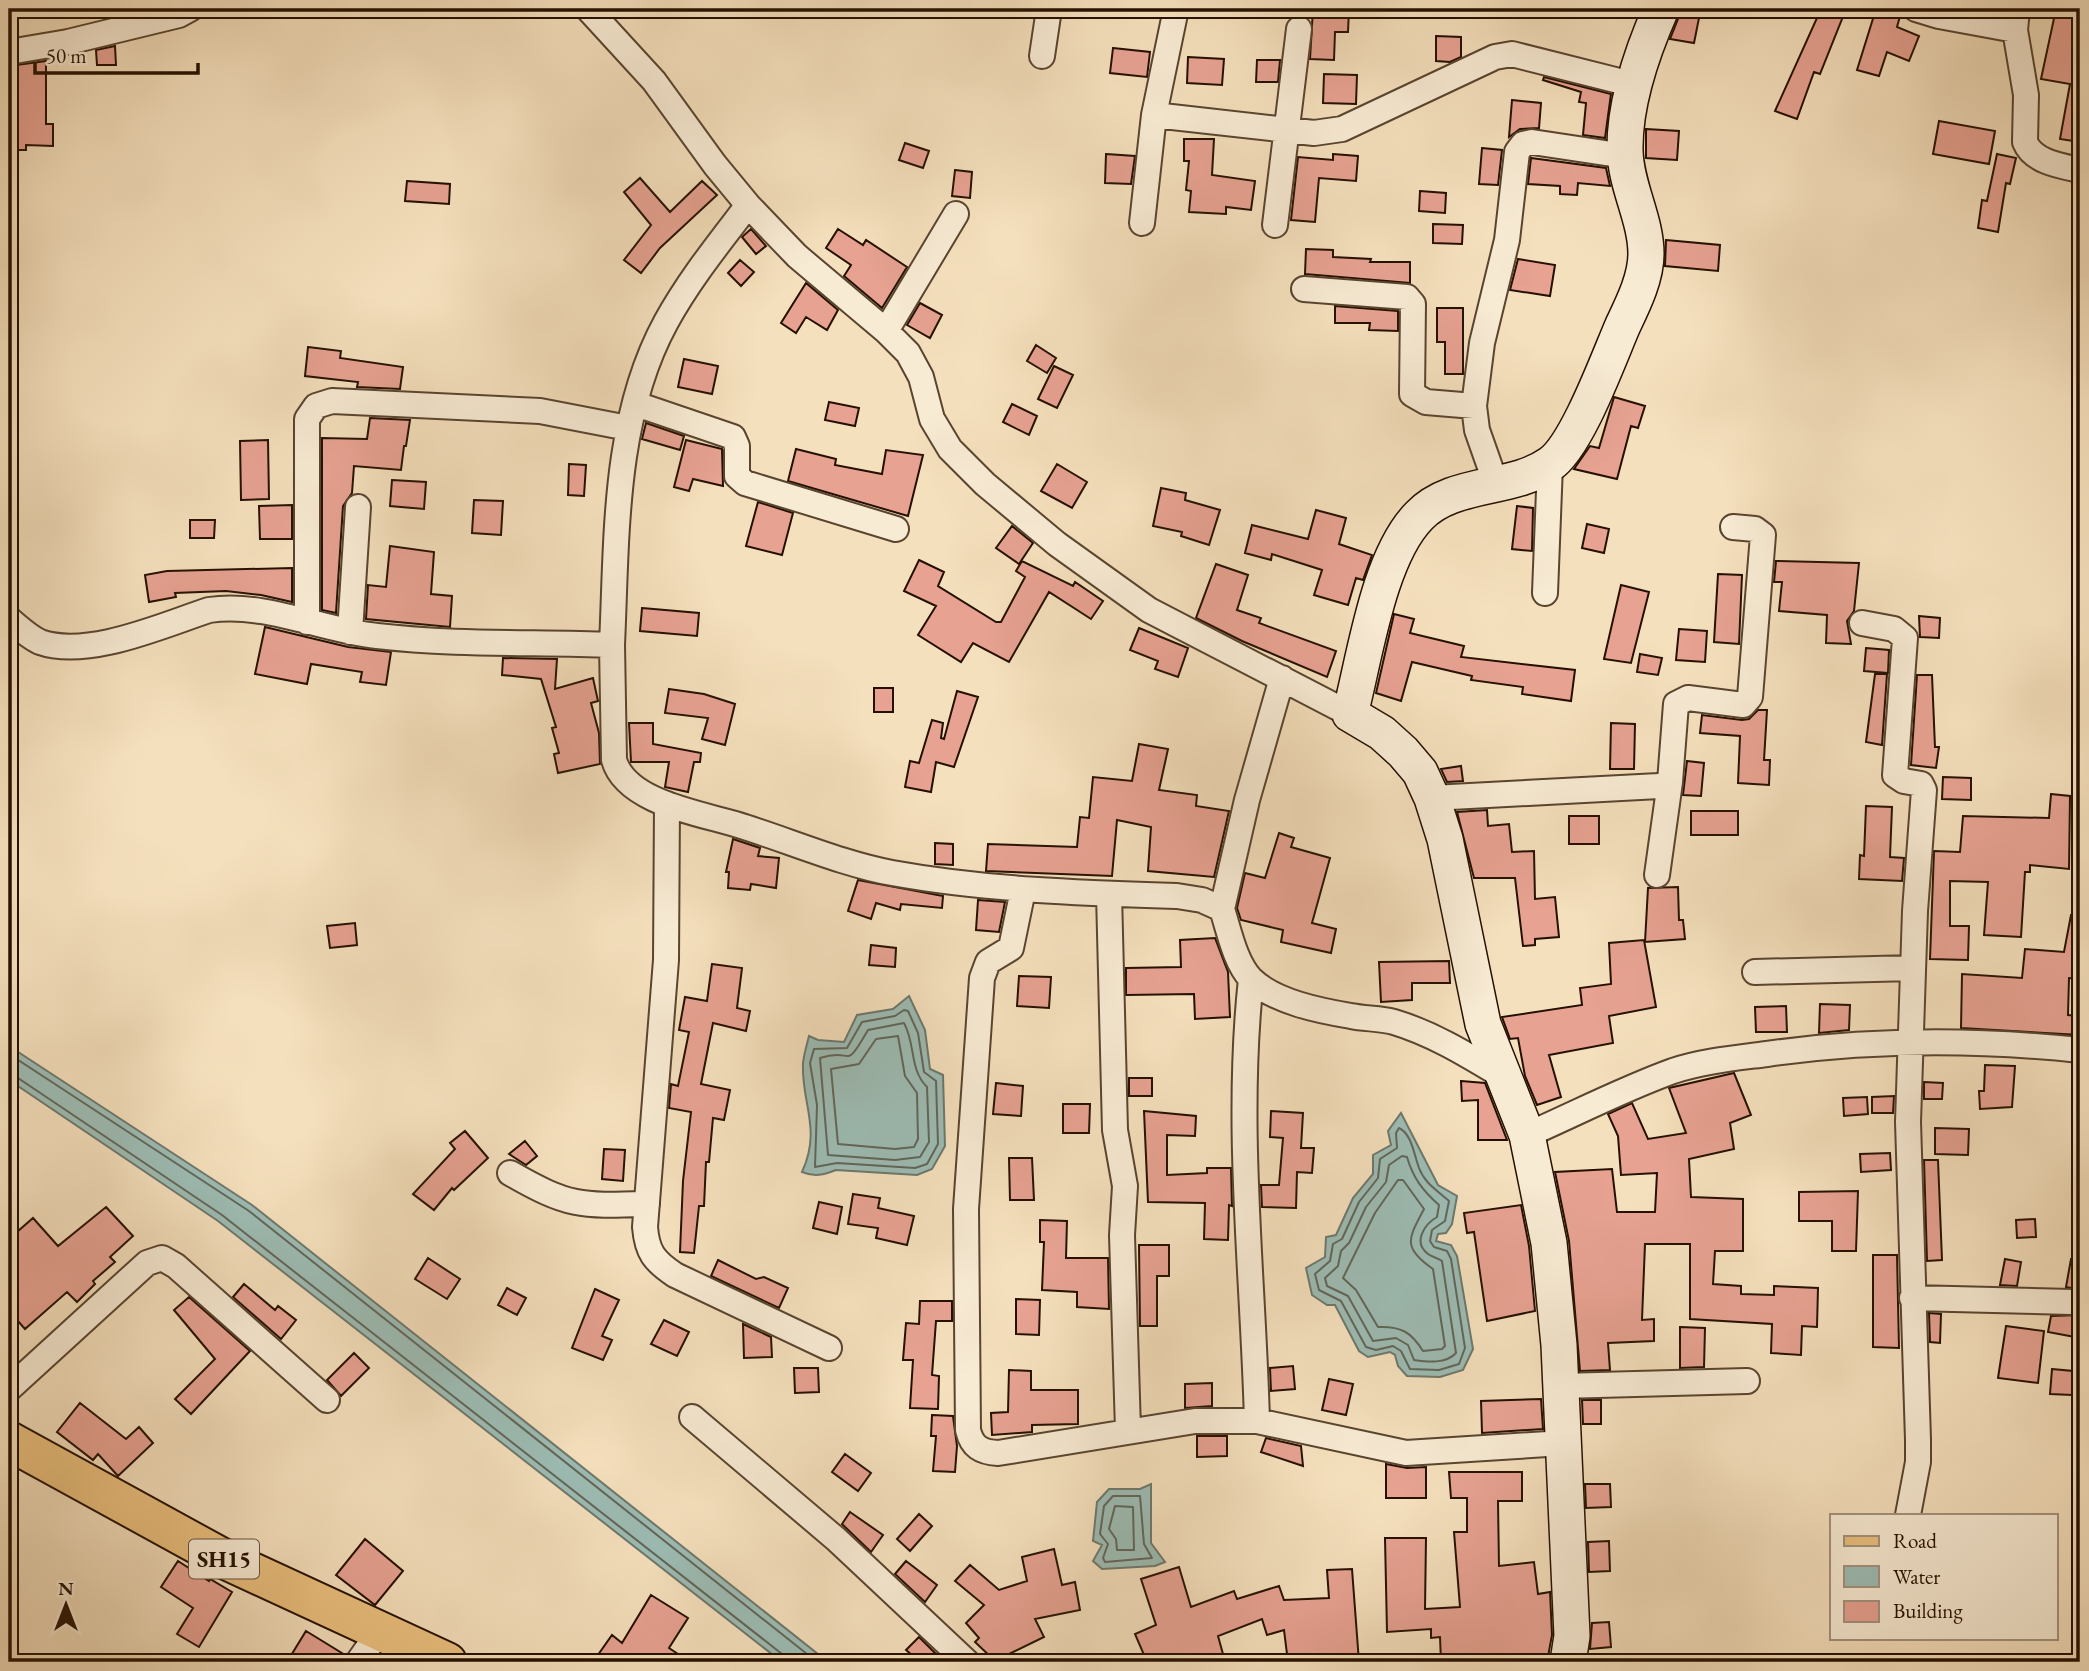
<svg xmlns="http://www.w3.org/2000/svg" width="2089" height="1671" viewBox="0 0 2089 1671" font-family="'EB Garamond',serif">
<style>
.water{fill:#9dbdb5;stroke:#6d786d;stroke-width:2}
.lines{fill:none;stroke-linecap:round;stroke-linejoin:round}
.shore{stroke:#61665a;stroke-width:2}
.building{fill:#e7a292;stroke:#251000;stroke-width:2}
.street-casing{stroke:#59442f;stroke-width:28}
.secondary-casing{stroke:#251000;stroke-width:38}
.primary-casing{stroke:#251000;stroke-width:42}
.street{stroke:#f8ebd4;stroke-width:24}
.secondary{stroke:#f8ebd4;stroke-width:35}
.primary{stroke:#eac07e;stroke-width:38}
.labels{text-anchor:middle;stroke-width:5;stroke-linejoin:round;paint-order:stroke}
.shield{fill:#f8ebd4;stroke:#645240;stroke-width:2}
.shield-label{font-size:23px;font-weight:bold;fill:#251000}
</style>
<rect width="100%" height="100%" fill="#f5e0bd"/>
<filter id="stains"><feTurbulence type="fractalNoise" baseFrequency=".00286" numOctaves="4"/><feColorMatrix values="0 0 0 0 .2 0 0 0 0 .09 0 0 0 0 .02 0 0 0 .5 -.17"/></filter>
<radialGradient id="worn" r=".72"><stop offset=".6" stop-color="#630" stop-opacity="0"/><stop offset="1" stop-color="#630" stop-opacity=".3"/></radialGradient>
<path class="water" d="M909,996L925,1030L930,1069L943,1075L945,1146L932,1169L917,1175L836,1170C824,1175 814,1177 802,1172C822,1129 801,1103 803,1063C804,1054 807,1044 809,1036L818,1040L844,1042L857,1015L893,1009Z
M9,1046L252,1205L828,1662H782L218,1221L9,1080Z
M1401,1113L1438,1185L1457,1196L1452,1224L1446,1233L1438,1234L1436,1241L1451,1245L1457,1256L1473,1349L1463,1370L1440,1377L1407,1376L1398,1366L1395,1355L1390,1352L1368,1357L1359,1351L1335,1305H1327L1312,1295L1306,1268L1325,1257L1326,1237L1336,1235L1353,1198L1373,1174V1155L1391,1145L1388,1131Z
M1151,1484V1543L1165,1562L1155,1566L1102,1569L1093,1561L1102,1545L1093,1541L1097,1502L1109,1489H1140Z"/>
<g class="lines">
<path class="shore" d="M904,1010L908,1011L918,1033L924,1072L936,1081L938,1144L927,1164L915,1168L837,1163L815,1167L817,1105L810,1063L814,1049L847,1048L862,1022L895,1016Z
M904,1023C916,1045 909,1069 927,1087L929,1142L920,1157L895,1160L828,1155L820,1058C855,1047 843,1073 868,1030Z
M898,1036L905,1076L917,1093L918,1139L914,1147L895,1149L838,1144L831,1069L859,1064L876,1039Z
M9,1054L249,1211L817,1662
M9,1075L15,1076L222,1215L782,1654L786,1662
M1399,1128C1412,1134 1414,1155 1419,1168C1425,1184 1437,1190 1449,1201L1445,1221L1432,1230L1430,1241L1434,1247L1447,1251L1451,1259L1465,1348L1459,1364L1439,1370L1410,1369L1401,1351L1393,1346L1376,1350L1366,1347L1341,1301L1319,1290L1315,1274L1330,1261L1333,1244L1342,1239L1359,1202L1378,1178L1380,1159L1397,1148L1396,1133Z
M1402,1156L1407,1157C1413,1178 1423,1191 1439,1205L1437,1217C1425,1224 1412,1242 1428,1254C1432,1257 1438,1258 1442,1261L1456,1353C1446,1364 1428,1362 1414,1360L1408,1345L1396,1338L1373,1341L1348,1296L1327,1286L1325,1278L1338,1266L1341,1251L1349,1243L1366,1207L1386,1182L1389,1165Z
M1398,1180H1403L1424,1209C1409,1238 1401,1247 1433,1269L1445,1346L1442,1349L1423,1351C1411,1332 1401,1326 1378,1327L1356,1290L1343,1278L1375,1213Z
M1140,1496L1144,1544L1152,1558L1105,1562L1103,1558L1108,1544L1100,1534L1104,1506L1113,1496Z
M1115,1506L1133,1507L1134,1550H1117L1116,1539L1109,1529Z"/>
</g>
<path class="building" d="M1313,9H1349L1348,32H1335L1334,60L1310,59Z
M1821,9H1846L1820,74L1814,72L1797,119L1775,111Z
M1876,9H1902L1897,27L1919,36L1909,61L1887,52L1879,76L1857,70Z
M2056,9H2080V142L2060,139L2070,84L2041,79Z
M1680,14L1699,18L1694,43L1670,39Z
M1436,36L1461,37V57L1450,62L1436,61Z
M115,46L116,65H97L96,50Z
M1113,48L1150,52L1147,77L1110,73Z
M1188,57L1224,59L1222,85L1187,83Z
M1257,60H1280L1278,82H1256Z
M46,61V124H53V146L26,145V150H9V66Z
M1324,74L1357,75L1356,104L1323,103Z
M1544,77L1611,94L1605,138L1583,135L1586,103L1579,102L1581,92L1543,80Z
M1512,100L1541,103L1539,128L1520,129L1509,137Z
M1939,121L1995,131L1989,164L1933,154Z
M1646,129L1679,131L1677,160L1646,158Z
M1184,139H1214L1212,175L1255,181L1251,210L1226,207V214L1189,212L1191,191L1186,190L1189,161H1184Z
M905,143L929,151L923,168L899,160Z
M1482,148L1502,150L1498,185L1479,184Z
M1106,154L1135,156L1131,184L1105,183Z
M1333,154L1358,156L1356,181L1319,178L1315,222L1291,220L1298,157L1333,160Z
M1997,154L2016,158L2010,184L2006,183L1998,232L1978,228L1982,200L1987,201Z
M1531,158L1606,168L1610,186L1578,183L1577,195L1560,194V186L1528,184Z
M955,170L972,172L970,198L952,196Z
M640,178L670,212L702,181L717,195L660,248L641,273L624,260L651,225L624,192Z
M407,181L450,184L449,204L405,201Z
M1420,191L1446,193L1445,213L1419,211Z
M1433,224L1463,225L1462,244L1433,243Z
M751,229L766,246L756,254L742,237Z
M838,229L863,245L866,240L907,267L882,308L844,276L851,265L826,248Z
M1666,240L1720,245L1718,271L1665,266Z
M1306,249L1333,250V257L1371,259L1370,262H1410V283L1305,274Z
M1518,259L1555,265L1550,296L1510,290Z
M740,260L754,272L741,286L728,273Z
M806,283L838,310L827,330L806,317L796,333L781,323Z
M920,303L942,315L930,338L907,325Z
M1335,306L1398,311V331L1369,330L1370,323H1335Z
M1437,308H1463V374H1445V342H1437Z
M1036,345L1056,358L1047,373L1027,361Z
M308,347L341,351L340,358L403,367L400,389L357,387L358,382L305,376Z
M684,359L718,366L712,394L678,387Z
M1054,366L1073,375L1057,408L1038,399Z
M1614,397L1645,406L1638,428L1631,426L1617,479L1574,469L1590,446L1599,448Z
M829,402L859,408L855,426L825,420Z
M1012,404L1037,416L1029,435L1003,422Z
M370,418L410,420L406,446H404L401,470L354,466L352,493L343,506L336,613L322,610V438L367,439Z
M646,423L684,436L680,450L642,439Z
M268,440L269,499L241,500L240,441Z
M686,440L722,449L723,486L693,479L689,491L674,487Z
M796,449L836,459L835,465L882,474L886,450L923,455L908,516L788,481Z
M569,464L586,465L584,496L568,495Z
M1057,464L1087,482L1072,508L1041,491Z
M392,480L426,482L424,509L390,506Z
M1161,488L1186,493L1185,500L1220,510L1209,545L1181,536L1182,532L1153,526Z
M474,500L503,501L501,535L472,533Z
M758,502L793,513L782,555L746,546Z
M292,505V539H260L259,506Z
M1517,506L1533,508L1532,551L1512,549Z
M1316,510L1346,518L1339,544L1372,555L1363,580L1356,578L1348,605L1314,595L1322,570L1272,554L1271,560L1245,553L1252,525L1308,539Z
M190,520H215L214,538H190Z
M1587,524L1609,529L1604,553L1582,548Z
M1012,526L1033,543L1019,564L996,548Z
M390,546L434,552L431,594L452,596L450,627L366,619L368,585L386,587Z
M919,560L944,572L938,586L996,622H1001L1025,577L1016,571L1022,561L1073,586L1075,582L1103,601L1091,619L1049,592L1009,662L973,643L961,662L918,635L936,606L904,591Z
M1776,561L1859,563L1854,611L1847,621L1851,644L1826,643L1827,615L1779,611L1782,582H1774Z
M1216,564L1248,575L1237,610L1261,618L1259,623L1336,651L1327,677L1242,641L1196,618Z
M292,568V602L261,595L226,591L175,593L176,597L149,602L145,575L167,571Z
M1718,574L1742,575L1739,644L1714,642Z
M1621,585L1649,592L1631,663L1604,659Z
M642,608L699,613L697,636L640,631Z
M1394,614L1414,619L1410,633L1464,646L1461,657L1575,670L1571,701L1522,694L1523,687L1471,680L1472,676L1412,662L1401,701L1376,693Z
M1919,616L1940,618L1939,638L1920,637Z
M265,627L348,647L391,652L386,685L360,682L362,672L311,664L307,684L255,674Z
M1139,628L1188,648L1178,677L1155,669L1158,661L1130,650Z
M1679,629L1707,631L1705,662L1676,660Z
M1866,648L1889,650L1888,673L1864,671Z
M1640,654L1662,658L1658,675L1637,672Z
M503,658L557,659L555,689L593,678L598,701L591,703L599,733L600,764L558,773L554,754L559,753L552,728L556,727L541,679L502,675Z
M1875,674H1887L1882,745L1866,742Z
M1917,675H1932L1935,747H1939L1936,768L1911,765Z
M874,688H893V712H874Z
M669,689L704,694L735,704L725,745L702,739L708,718L665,713Z
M957,691L978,697L954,767L936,762L931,792L905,787L910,761L919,763L932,720L943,723L941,738L944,739Z
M1758,710H1767L1764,760H1770L1769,785L1738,783L1740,736L1700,733L1702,715L1742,720L1749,719Z
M629,723H653V744L701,753L700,762H694L688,792L665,787L669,762H631Z
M1611,723L1635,724L1634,769H1610Z
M1139,744L1168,749L1159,790L1197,795L1196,806L1229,811L1214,877L1148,871L1151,827L1117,820L1112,876L986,871L988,844L1077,847L1080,817L1089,818L1093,777L1132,781Z
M1687,761L1704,763L1701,796L1683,795Z
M1461,766L1463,781L1447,782L1441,769Z
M1943,777L1971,778V800L1942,799Z
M2051,794L2070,796L2069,869L2030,865V872H2025L2021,937L1984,935L1988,882L1950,881V926H1969L1968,960L1930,959L1934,851L1960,852L1963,816L2049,818Z
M1866,806L1892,807L1890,857L1904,858L1902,881L1859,879L1860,855L1864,856Z
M1487,810L1488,826L1509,824L1512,852L1534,851L1535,899L1555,897L1559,937L1535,939V945L1523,946L1515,878H1474L1457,812Z
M1691,811H1738V835H1691Z
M1569,816H1599V844H1569Z
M1279,833L1294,838L1291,847L1330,858L1312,923L1336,929L1331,953L1281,942L1283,930L1241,920L1237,908L1245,873L1265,878Z
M733,839L760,848L758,856L779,858L776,888L751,884L750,890L728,888L729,872H726Z
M935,843L953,844V865L935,864Z
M858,880L943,896L942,908L901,904L900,910L876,903L871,919L848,911Z
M1678,887L1679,920H1683L1685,939L1645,942L1648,888Z
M978,900L1005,902L999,932L976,930Z
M2071,915H2080V968L2079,979L2069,978L2068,1015L2080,1016V1035L1961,1028L1962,974L2022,978L2025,949L2064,952Z
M355,923L357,945L330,948L327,926Z
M1215,938L1228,972L1230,1017L1195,1019L1194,994L1126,995V968L1181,967L1180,940Z
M1644,940L1656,1007L1609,1016L1613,1043L1549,1055L1561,1097L1537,1105L1525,1076L1518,1038L1510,1039L1502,1017L1582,1005L1580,988L1611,984L1609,943Z
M871,945L896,948L895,967L869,965Z
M1449,961L1450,983H1412V1000L1381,1002L1379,962Z
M712,964L742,968L737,1008L750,1011L746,1031L713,1023L701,1084L730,1090L724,1120L713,1118L709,1162H706L704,1206H699L694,1253L680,1252L683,1181L691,1112L669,1108L671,1084L678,1086L689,1032L679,1030L685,997L707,1001Z
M1019,976L1051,977L1049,1008L1017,1006Z
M1820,1004L1850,1005L1849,1030L1819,1033Z
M1786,1006L1787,1032H1756L1755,1007Z
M1985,1065L2015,1066L2012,1107L1980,1109L1979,1091H1984Z
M1734,1073L1751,1115L1730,1123L1734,1149L1689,1159L1691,1197L1743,1199V1251H1715L1713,1284L1741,1286V1294L1774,1295V1286L1818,1288L1817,1327L1802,1326L1801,1355L1771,1353L1772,1324L1690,1319V1244H1645L1642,1320L1654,1319V1341L1608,1343L1610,1370L1580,1371L1569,1241L1555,1172L1612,1169L1617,1212H1655L1657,1173L1621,1175L1618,1136L1608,1114L1632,1103L1648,1139L1686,1133L1669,1088Z
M1129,1078H1152V1096H1129Z
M1461,1081L1485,1083L1507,1140H1478V1100L1462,1101Z
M1924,1082L1943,1083L1942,1099H1924Z
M996,1083L1023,1086L1021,1116L993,1114Z
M1894,1096L1893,1113H1872V1097Z
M1867,1097L1868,1114L1844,1116L1843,1098Z
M1063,1104H1090L1089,1133H1063Z
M1144,1111L1196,1116L1195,1136L1167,1135V1175L1207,1173V1168H1231L1232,1206L1229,1205L1228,1240L1204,1239L1205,1203L1148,1202Z
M1271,1111L1303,1113L1301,1148H1314L1312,1173L1297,1172L1296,1208L1262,1207L1261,1185H1279L1283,1138L1270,1137Z
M1935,1128L1969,1129L1968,1155L1935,1154Z
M465,1131L488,1158L454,1190L452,1188L434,1210L413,1194L455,1149L450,1143Z
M525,1141L537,1156L526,1165L509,1154Z
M604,1149L625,1150L623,1181L602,1179Z
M1890,1153L1891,1170L1861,1172L1860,1154Z
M1009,1158H1032L1034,1200H1010Z
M1924,1160H1938L1942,1260L1927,1261Z
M1858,1191L1856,1251H1832V1221H1799V1192Z
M853,1194L880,1198L878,1208L914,1216L907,1245L876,1238L878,1228L848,1224Z
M819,1202L842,1207L837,1234L813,1228Z
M1521,1205L1529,1246L1535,1311L1487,1321L1474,1232L1467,1233L1464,1213Z
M106,1207L133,1236L110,1257L115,1262L93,1281L95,1284L77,1302L67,1292L25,1329L9,1311V1239L33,1218L58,1246Z
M2035,1219L2036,1237L2017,1238L2016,1220Z
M1040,1220L1067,1221L1066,1258H1108L1109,1309L1077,1307V1292L1042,1290L1044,1242H1040Z
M1139,1245H1169V1276H1157V1326H1140Z
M1873,1255H1897L1899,1348L1873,1347Z
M428,1258L460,1279L447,1299L415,1279Z
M2005,1259L2021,1262L2017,1286L2000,1285Z
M2071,1259L2080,1260V1290L2066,1287Z
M718,1260L756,1279L764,1277L788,1288L779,1308L711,1276Z
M244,1284L275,1310L278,1306L296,1320L281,1339L233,1297Z
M507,1288L526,1298L517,1315L498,1305Z
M595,1289L619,1300L602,1336L612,1340L603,1360L572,1348Z
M189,1297L250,1351L191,1414L175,1399L215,1359L174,1310Z
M1016,1299L1040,1300L1039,1335L1016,1334Z
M920,1301H952V1321H936L932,1375L939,1376L938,1409L910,1408L913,1360H903L906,1323L919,1324Z
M1929,1313L1941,1314L1940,1343L1930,1342Z
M2079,1315L2075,1337L2048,1332L2051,1316Z
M664,1320L689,1332L677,1356L651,1344Z
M743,1324L771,1337L772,1357L744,1358Z
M2006,1326L2044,1331L2038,1383L1998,1378Z
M1680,1327L1705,1328L1704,1367L1680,1368Z
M354,1353L369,1368L341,1396L327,1380Z
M1293,1366L1295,1389L1271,1391L1270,1368Z
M794,1368H818L819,1392L795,1393Z
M2052,1369L2073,1371L2072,1395L2050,1394Z
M1009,1370L1031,1371V1390H1078V1424L1032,1425V1432L992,1435L991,1413L1008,1412Z
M1329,1379L1353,1384L1346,1415L1322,1410Z
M1212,1383V1406L1185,1408V1384Z
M1541,1399L1543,1429L1482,1433L1481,1401Z
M1582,1400H1601V1424H1583Z
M80,1403L126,1439L139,1427L153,1443L118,1476L98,1454L93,1460L57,1432Z
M932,1415L953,1416L957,1446L955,1472L933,1471L936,1436H931Z
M1197,1436H1227V1456L1197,1457Z
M1266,1438L1301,1446L1303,1466L1261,1452Z
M845,1454L871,1473L858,1491L832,1472Z
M1386,1464L1407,1468L1426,1467V1498H1386Z
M1449,1472H1522V1501H1498L1499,1566L1534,1562L1538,1594L1550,1592L1552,1635L1547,1662H1441L1440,1637L1431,1638V1629L1387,1632L1385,1538H1426L1425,1609L1460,1607L1454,1532H1467V1498H1451Z
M1585,1484H1610L1611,1507L1586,1508Z
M850,1512L883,1535L871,1552L842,1524Z
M919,1514L932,1526L910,1551L897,1539Z
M365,1539L403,1571L375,1605L336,1575Z
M1609,1541L1610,1571L1589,1572L1588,1542Z
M1054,1549L1062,1585L1075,1582L1080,1610L1035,1619L1044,1637L995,1661L975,1642L979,1638L966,1623L984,1605L955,1581L970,1565L999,1590L1027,1581L1022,1557Z
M178,1561L209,1581L210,1579L232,1592L199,1647L177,1634L193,1608L161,1587Z
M906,1561L937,1585L925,1602L895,1574Z
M1179,1567L1191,1607L1234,1591L1237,1599L1279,1586L1284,1600L1329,1598L1327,1570L1352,1569L1359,1662H1288L1284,1630L1267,1635L1262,1619L1218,1636L1223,1654L1196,1662H1147L1135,1634L1156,1625L1141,1579Z
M651,1595L688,1618L669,1648L690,1662H593L612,1635L622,1643Z
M1609,1622L1611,1647L1590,1649L1592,1623Z
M306,1631L345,1655L343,1662H287Z
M919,1637L937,1655L930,1662H920L906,1650Z"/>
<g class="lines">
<defs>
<path id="street" d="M588,9L654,81L715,165L748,205L797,256L886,331L908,353L921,377L932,419L950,449L985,484L1057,544L1149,610L1350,714
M1176,9L1154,115L1314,133L1342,129L1495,57L1512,54L1635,85
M1916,9L1939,16L2015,30
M2017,9L2015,30L2026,95L2025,142C2033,162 2061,166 2080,170
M9,52L68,42L179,15L190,9
M1042,56L1049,9
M1142,223L1154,115
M1275,225L1299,29
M1304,289L1407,297L1413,304L1412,394L1426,402L1474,406
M886,331L956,214
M636,404L733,437L737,446V476L745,483L896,529
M1496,484L1477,430L1474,406L1482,343L1507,240L1517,152L1523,144L1532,142L1625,156
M1545,593L1550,465
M9,619C18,627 29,637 40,642C88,659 163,625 209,610C267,602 321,630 377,636C454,645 534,642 612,645L614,760C626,802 698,813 735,824C785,839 842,864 892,873C986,890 1082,893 1177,896L1202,900L1222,909L1247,800L1282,678
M307,622V419L316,406L332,401L540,411L628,428
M1862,623L1894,629L1905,638L1895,775L1904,781L1921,784L1924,790L1915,911L1908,1122L1918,1440V1462L1908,1515
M350,632L358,507
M612,645C617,538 613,419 666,322C689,280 719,243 748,205
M1432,798L1659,786L1670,782L1676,704L1688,698L1743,705L1750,697L1763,535L1755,529L1733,527
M667,804L666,960L645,1227C647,1252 654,1261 675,1275L829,1348
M1657,875L1670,782
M1023,890L1011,948L988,962L982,978L966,1209L968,1430C972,1447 981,1452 998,1453L1195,1421H1257L1406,1453L1563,1443
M1109,894L1115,1130L1125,1186L1122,1235L1128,1430
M1222,909C1229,931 1235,962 1251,979C1274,1002 1321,1011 1351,1016C1365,1019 1380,1018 1394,1022C1434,1034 1469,1056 1504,1077
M1755,972L1913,968
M1251,979C1235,1126 1253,1274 1257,1421
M1527,1135C1575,1114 1623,1089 1673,1071C1703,1061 1736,1058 1767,1054C1872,1039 1975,1039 2080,1050
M510,1173C569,1207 581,1206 647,1204
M1912,1298L2072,1302
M1561,1386L1747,1381
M9,1389L147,1263L162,1258L176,1266L327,1400
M692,1417L836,1539L967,1662
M358,1662L379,1632"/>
<path id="secondary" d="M1568,1662L1572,1636L1559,1345L1549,1243L1527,1135L1483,1024L1445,839L1432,798L1420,772L1403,752L1382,733L1350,714C1365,657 1378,558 1419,516C1452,481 1512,491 1550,464C1577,446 1609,357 1623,325C1633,304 1646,278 1646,254C1646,219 1626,187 1625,151C1624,104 1642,52 1661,9"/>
<path id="primary" d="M9,1441L226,1560L447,1662"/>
</defs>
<use href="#street" class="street-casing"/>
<use href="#secondary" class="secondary-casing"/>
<use href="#primary" class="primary-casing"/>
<use href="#street" class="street"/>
<use href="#secondary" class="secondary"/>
<use href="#primary" class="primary"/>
</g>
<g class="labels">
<rect class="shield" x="189" y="1539.5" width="70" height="39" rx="5"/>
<g class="shield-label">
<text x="224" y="1567">SH15</text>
</g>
</g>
<rect width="2089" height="1671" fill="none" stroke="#f5e0bd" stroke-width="35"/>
<rect x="10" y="10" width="2068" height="1650" fill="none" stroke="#251000" stroke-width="3.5"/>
<rect x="18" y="18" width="2054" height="1636" fill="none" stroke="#251000" stroke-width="2"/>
<rect x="1830" y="1514" width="228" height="126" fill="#f8ebd4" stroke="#a4937f" stroke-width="2"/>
<rect x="1844" y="1536" width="35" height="10" fill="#eac07e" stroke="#a4937f" stroke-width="2"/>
<text x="1893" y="1548" font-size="21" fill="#251000">Road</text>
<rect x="1844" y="1566" width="35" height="21" fill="#9dbdb5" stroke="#a4937f" stroke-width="2"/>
<text x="1893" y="1584" font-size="21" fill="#251000">Water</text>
<rect x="1844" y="1601" width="35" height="21" fill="#e7a292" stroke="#a4937f" stroke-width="2"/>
<text x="1893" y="1618" font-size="21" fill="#251000">Building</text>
<g transform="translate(66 1605)" stroke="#f8ebd4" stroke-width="5" paint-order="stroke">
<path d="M0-5L12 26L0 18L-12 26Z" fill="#251000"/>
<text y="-10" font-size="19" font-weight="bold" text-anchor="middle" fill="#251000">N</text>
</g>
<path d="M35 63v10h163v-10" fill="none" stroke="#251000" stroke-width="3.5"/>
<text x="46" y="63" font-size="21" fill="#251000" stroke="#f8ebd4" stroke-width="5" paint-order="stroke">50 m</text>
<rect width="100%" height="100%" filter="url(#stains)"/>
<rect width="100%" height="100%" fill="url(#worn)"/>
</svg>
